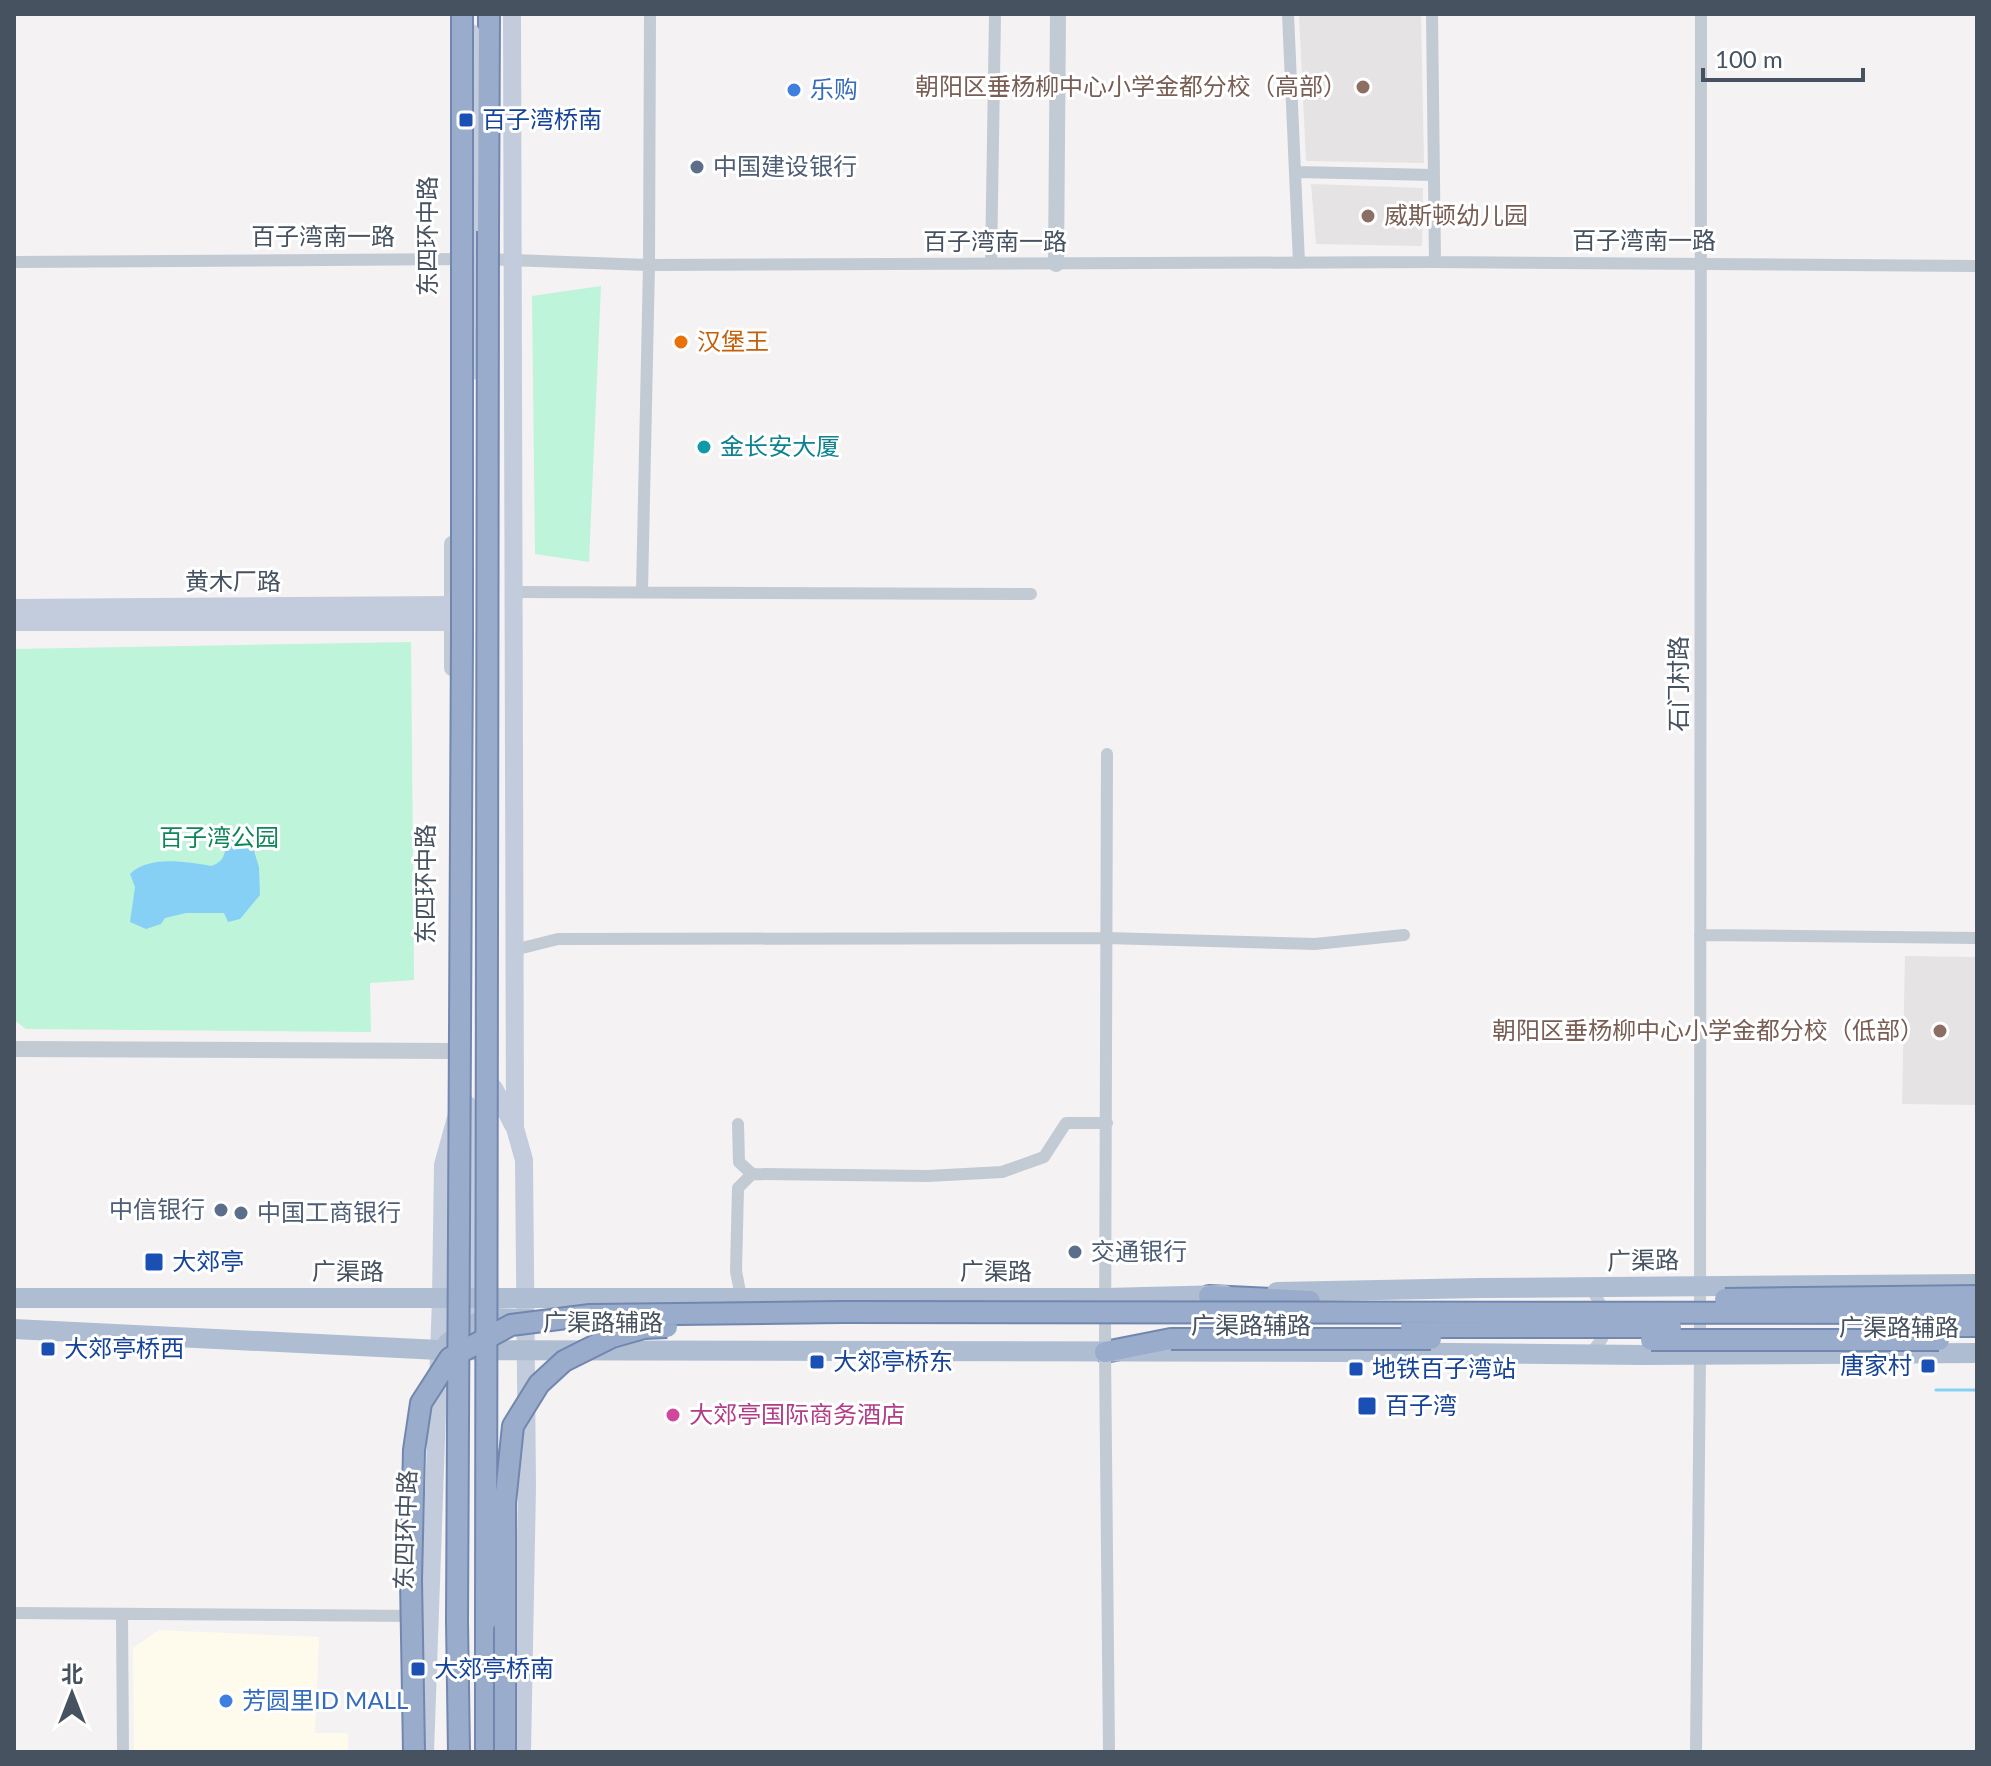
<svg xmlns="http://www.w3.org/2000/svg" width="1991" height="1766" viewBox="0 0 1991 1766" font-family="Lato,'Noto Sans SC',sans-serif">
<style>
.commercial{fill:#fefbec}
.education{fill:#e5e3e4}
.green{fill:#bef4da}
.water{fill:#87d0f5}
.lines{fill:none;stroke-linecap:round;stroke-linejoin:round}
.stream{stroke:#87d0f5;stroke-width:3}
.trunk-casing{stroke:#7187b0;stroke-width:24}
.minor{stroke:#c2cad4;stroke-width:12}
.tertiary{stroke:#c2cad4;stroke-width:16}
.secondary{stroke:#c3ccdc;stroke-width:18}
.primary{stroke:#afbdd2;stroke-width:20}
.trunk{stroke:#9aaccb;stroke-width:20}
.trunk-bridge-casing{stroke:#7187b0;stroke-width:24;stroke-linecap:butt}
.trunk-bridge{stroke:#9aaccb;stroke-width:20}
.education-dot{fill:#8d6e63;stroke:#fff;stroke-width:3}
.shop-dot{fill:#3f7fe0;stroke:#fff;stroke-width:3}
.transit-dot{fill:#1a4fb4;stroke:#fff;stroke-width:3}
.service-dot{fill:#5c6f8a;stroke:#fff;stroke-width:3}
.food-dot{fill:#e8710a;stroke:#fff;stroke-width:3}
.culture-dot{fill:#0f9aa8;stroke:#fff;stroke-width:3}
.hotel-dot{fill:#d1479c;stroke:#fff;stroke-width:3}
.labels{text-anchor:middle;stroke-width:6;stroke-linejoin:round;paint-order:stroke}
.education-label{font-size:24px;fill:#785e54;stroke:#fff;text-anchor:end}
.shop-label{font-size:24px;fill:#366cbe;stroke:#fff;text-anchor:start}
.transit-label{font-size:24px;fill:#164399;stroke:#fff;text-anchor:start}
.service-label{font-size:24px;fill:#4e5e75;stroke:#fff;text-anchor:start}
.street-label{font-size:24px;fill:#475261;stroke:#fff}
.food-label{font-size:24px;fill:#c56008;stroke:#fff;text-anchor:start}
.culture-label{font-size:24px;fill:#0d838f;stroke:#fff;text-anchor:start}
.park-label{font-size:24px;fill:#0f865a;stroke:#fff}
.hotel-label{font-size:24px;fill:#b23c85;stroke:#fff;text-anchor:start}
</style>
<rect width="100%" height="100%" fill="#f4f2f2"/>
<path class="commercial" d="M159,1630L319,1637L315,1733H348V1752H134L133,1648Z"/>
<path class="education" d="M1299,14H1421L1424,163L1306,161Z
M1311,184L1423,188L1422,246L1316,244Z
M1905,956L1977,957V1105L1902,1104Z"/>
<path class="green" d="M601,286L589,562L535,554L532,296Z
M411,642L414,980L370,983L371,1032L26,1029L14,1020V649Z"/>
<path class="water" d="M250,838L259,867L260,895L240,919L228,922L224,913H186L165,918L161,924L146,929L130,922L135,887L130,874C150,855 186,862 211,866C227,861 223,852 229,839Z"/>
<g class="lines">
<path class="stream" d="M1936,1390H1977"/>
<defs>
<path id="trunk" d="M488,231L489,14
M1209,1296L1310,1301
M1105,1352L1171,1339
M457,1621L459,1752
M486,1621V1752"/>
</defs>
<use href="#trunk" class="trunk-casing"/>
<path class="minor" d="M1288,14L1299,263
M1432,14L1435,262
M1297,172L1434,175
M484,259L649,265L1435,262L1977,266
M14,262L466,259
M991,264L995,14
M642,591L649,265L650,14
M514,592L1031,594
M1107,754L1105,1352L1109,1752
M1700,935L1977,938
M514,950L558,939L1107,938L1315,944L1404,935
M738,1124L739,1162L752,1174L928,1176L1002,1172L1044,1157L1066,1123H1107
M741,1297L736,1271L738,1188L752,1174
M1589,1353C1616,1332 1606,1311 1590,1287
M14,1613L418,1616
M122,1614L123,1752
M1696,1752L1700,1355L1701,14"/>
<path class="tertiary" d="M1056,264L1058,14
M452,668V544
M14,1049L453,1051"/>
<path class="secondary" d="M512,14L515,1128L524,1160L527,1487L522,1752
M471,33L476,120L472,371
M14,608L452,605
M14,622H452
M494,1088L513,1125
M468,1105L474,1192V1297L480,1334
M425,1752L441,1298L443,1165L456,1118"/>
<path class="primary" d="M1277,1292L1480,1288L1977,1284
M14,1298H1106L1225,1295
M14,1329L439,1350L1357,1352L1642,1355L1977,1353
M448,1343L478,1322L489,1318L529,1319"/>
<use href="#trunk" class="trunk"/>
<defs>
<path id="trunk-bridge" d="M1725,1299L1977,1296
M1915,1326H1977
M1411,1327H1671
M1171,1339H1431
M1651,1340H1939
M457,1621L462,638V14
M486,1621L488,231
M414,1752L411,1580L414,1450L421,1403L450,1358L511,1325L590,1315L842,1312L1933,1313L1977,1310
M505,1752V1503L513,1426L539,1384L564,1361L612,1337L644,1328L667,1327"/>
</defs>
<use href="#trunk-bridge" class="trunk-bridge-casing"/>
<use href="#trunk-bridge" class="trunk-bridge"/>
</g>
<g class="education-dot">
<circle cx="1363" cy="87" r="8"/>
<circle cx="1368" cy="216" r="8"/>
<circle cx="1940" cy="1031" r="8"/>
</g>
<g class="shop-dot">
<circle cx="794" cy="90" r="8"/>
<circle cx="226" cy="1701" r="8"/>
</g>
<g class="transit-dot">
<rect x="458" y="112" width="16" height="16" rx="4"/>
<rect x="144" y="1252" width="20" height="20" rx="4"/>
<rect x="40" y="1341" width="16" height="16" rx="4"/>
<rect x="809" y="1354" width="16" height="16" rx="4"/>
<rect x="1920" y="1358" width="16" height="16" rx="4"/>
<rect x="1348" y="1361" width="16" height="16" rx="4"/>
<rect x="1357" y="1396" width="20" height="20" rx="4"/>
<rect x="410" y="1661" width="16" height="16" rx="4"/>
</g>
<g class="service-dot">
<circle cx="697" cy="167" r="8"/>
<circle cx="221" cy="1210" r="8"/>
<circle cx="241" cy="1213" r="8"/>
<circle cx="1075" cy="1252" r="8"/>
</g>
<circle class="food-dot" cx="681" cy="342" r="8"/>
<circle class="culture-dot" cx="704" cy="447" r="8"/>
<circle class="hotel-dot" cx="673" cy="1415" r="8"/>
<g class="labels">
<g class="education-label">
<text x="1347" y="95">朝阳区垂杨柳中心小学金都分校（高部）</text>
<text x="1384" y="224" text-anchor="start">威斯顿幼儿园</text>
<text x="1924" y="1039">朝阳区垂杨柳中心小学金都分校（低部）</text>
</g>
<g class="shop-label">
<text x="810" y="98">乐购</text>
<text x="242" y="1709">芳圆里ID MALL</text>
</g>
<g class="transit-label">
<text x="482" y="128">百子湾桥南</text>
<text x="172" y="1270">大郊亭</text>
<text x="64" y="1357">大郊亭桥西</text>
<text x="833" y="1370">大郊亭桥东</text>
<text x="1912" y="1374" text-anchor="end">唐家村</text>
<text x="1372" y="1377">地铁百子湾站</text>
<text x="1385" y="1414">百子湾</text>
<text x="434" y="1677">大郊亭桥南</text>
</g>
<g class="service-label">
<text x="713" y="175">中国建设银行</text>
<text x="205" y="1218" text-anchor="end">中信银行</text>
<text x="257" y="1221">中国工商银行</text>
<text x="1091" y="1260">交通银行</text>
</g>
<g class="street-label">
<text transform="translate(428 236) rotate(-90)" y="8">东四环中路</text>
<text x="323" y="245">百子湾南一路</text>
<text x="1644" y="249">百子湾南一路</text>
<text x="995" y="250">百子湾南一路</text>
<text x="233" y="590">黄木厂路</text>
<text transform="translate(1679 684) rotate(-90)" y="8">石门村路</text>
<text transform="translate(426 884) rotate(-90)" y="8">东四环中路</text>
<text transform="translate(1643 1261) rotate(-1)" y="8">广渠路</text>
<text x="348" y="1280">广渠路</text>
<text x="996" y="1280">广渠路</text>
<text x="603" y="1331">广渠路辅路</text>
<text x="1251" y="1334">广渠路辅路</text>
<text x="1899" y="1336">广渠路辅路</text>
<text transform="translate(406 1530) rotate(-88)" y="8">东四环中路</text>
</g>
<g class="food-label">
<text x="697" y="350">汉堡王</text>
</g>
<g class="culture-label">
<text x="720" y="455">金长安大厦</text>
</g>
<g class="park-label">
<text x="219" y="846">百子湾公园</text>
</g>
<g class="hotel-label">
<text x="689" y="1423">大郊亭国际商务酒店</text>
</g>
</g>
<rect width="1991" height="1766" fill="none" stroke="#475261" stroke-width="32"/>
<g transform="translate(72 1694)" stroke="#ffffff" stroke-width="6" paint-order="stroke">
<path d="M0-6L14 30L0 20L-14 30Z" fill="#475261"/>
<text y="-12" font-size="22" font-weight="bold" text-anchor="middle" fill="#475261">北</text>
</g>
<path d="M1703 68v12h160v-12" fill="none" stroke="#475261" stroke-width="4"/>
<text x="1715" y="68" font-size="24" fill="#475261" stroke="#ffffff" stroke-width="6" paint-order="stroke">100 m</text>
</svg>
